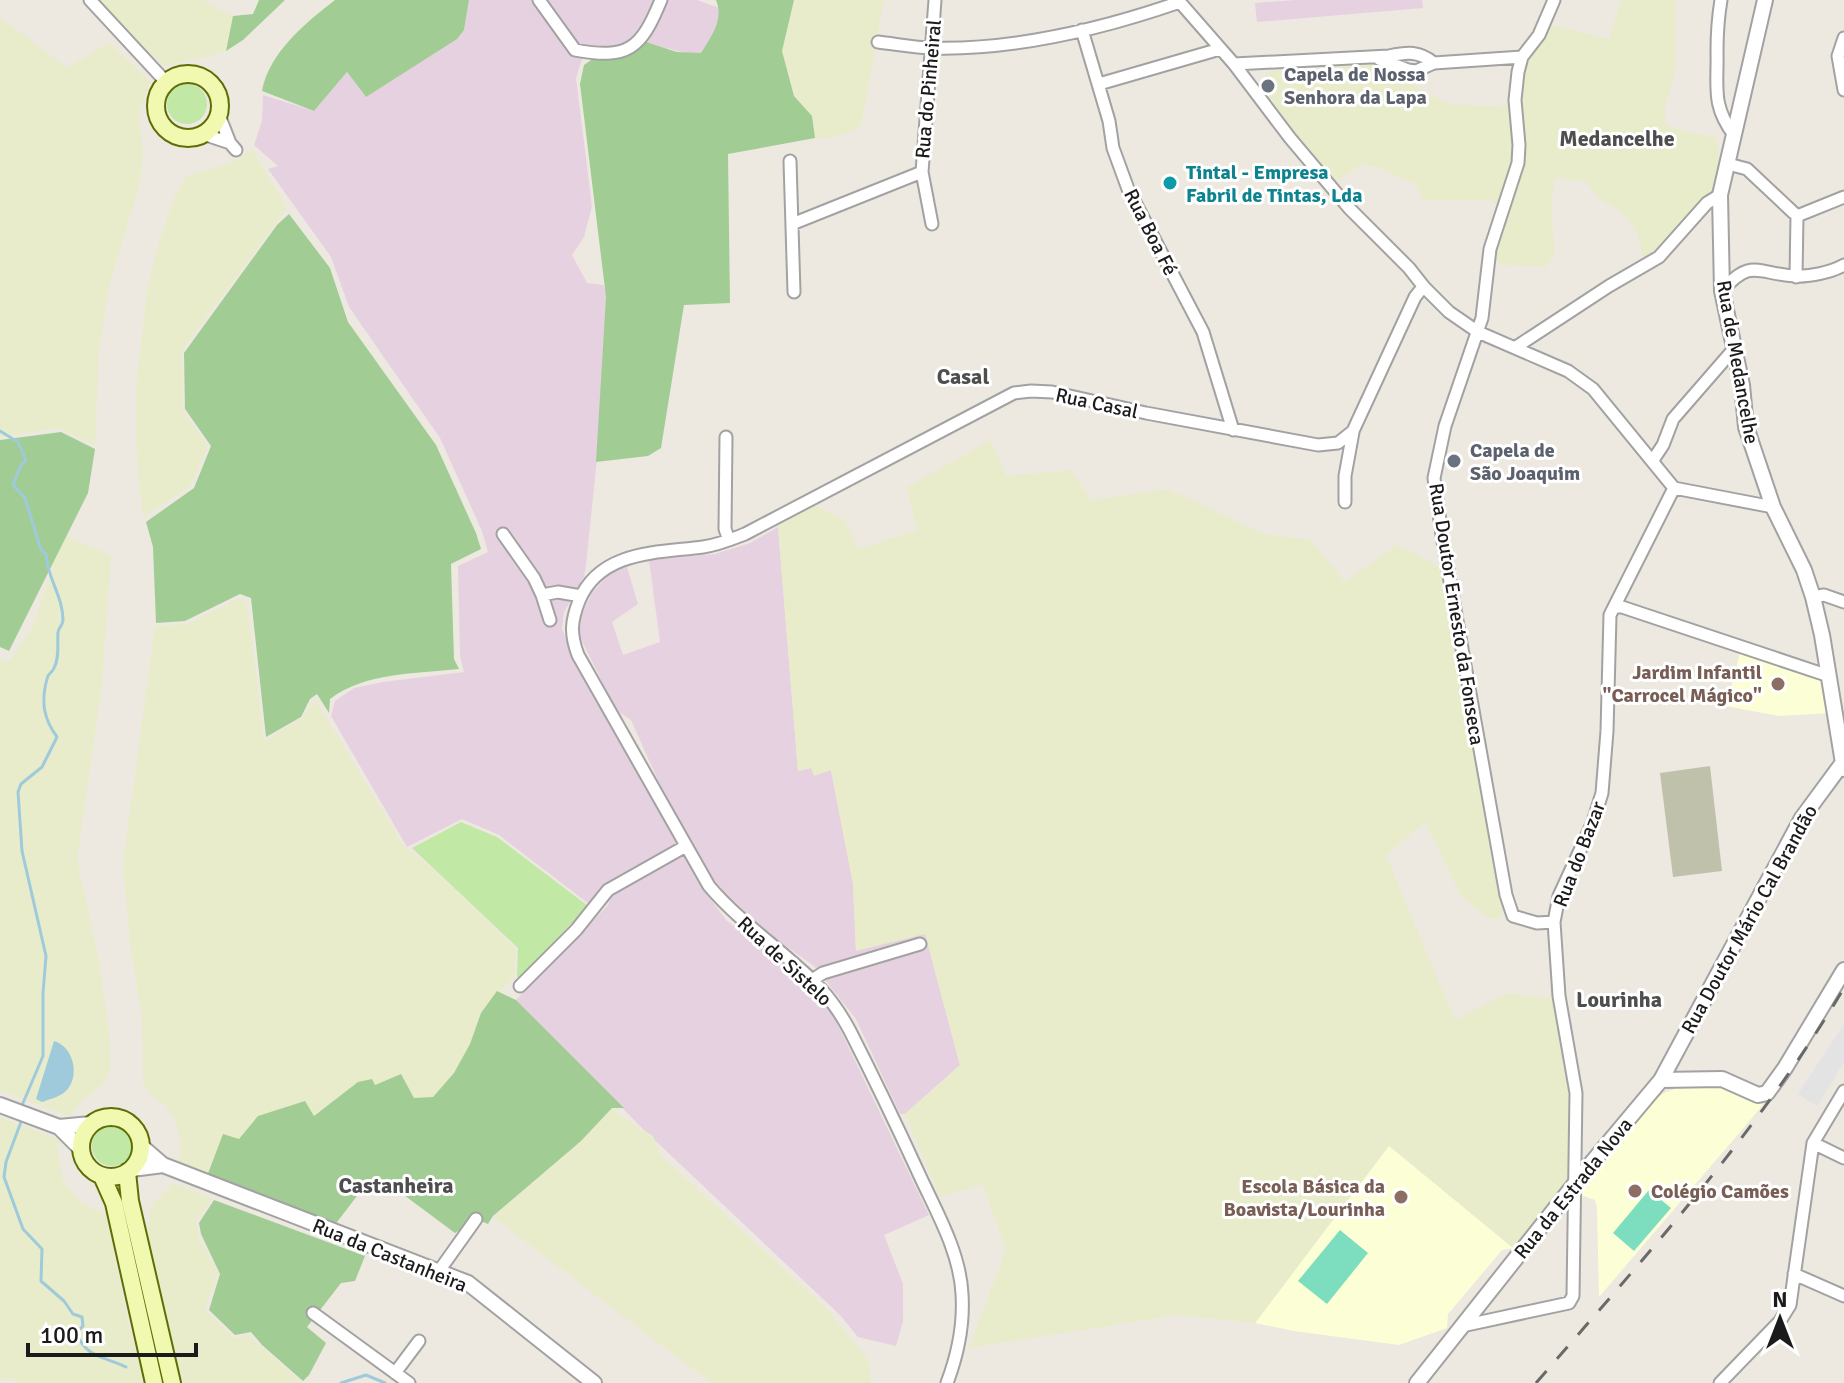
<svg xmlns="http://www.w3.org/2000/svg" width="1844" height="1383" viewBox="0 0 1844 1383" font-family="Signika,sans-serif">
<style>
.industrial{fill:#e6d1e1}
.education{fill:#fcffd6}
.construction{fill:#bfc1ab}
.farmland{fill:#e8ecca}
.grass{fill:#c1e8a4}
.forest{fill:#a1cd94}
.pitch{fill:#7cdebe}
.parking{fill:#e3e3e3}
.water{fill:#9fcadb}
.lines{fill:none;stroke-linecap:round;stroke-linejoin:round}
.stream{stroke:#9fcadb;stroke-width:3}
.minor-casing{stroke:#a2a2a2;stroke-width:15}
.tertiary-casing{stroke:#a2a2a2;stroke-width:18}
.secondary-casing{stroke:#5d6f04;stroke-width:20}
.minor{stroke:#fff;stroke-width:11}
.tertiary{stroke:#fff;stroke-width:14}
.secondary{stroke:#f1f9b1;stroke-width:16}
.rail{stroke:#696969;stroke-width:3;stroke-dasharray:16 16;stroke-linecap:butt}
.worship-dot{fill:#6b7280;stroke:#fff;stroke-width:3}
.culture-dot{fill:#0f9aa8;stroke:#fff;stroke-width:3}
.education-dot{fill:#8d6e63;stroke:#fff;stroke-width:3}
.labels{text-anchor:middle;stroke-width:6;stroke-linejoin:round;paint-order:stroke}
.worship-label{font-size:20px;font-weight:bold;fill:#5b616d;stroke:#fff;text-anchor:start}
.street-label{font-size:20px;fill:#1b1b1b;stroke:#fff}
.culture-label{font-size:20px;font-weight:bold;fill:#0d838f;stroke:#fff;text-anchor:start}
.education-label{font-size:20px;font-weight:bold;fill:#785e54;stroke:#fff;text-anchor:end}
.neighbourhood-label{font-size:22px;font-weight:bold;fill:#4e4e4e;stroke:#fff}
</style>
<rect width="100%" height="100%" fill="#ede9e0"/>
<path class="industrial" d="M469,0H697L725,10L710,59L647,43L605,60L582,59L576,78L592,206L584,237L572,255L587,283L603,285L609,298L604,391L586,565L584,577L564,612L562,628L567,643L678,846L607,884L589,904L499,835L462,819L407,847L331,716L335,701L354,688L383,682L464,672L460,656L458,566L488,552L482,531L440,438L349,307L331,257L268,169L278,166L254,145L262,121L263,95L314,111L347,72L365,96L464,30Z
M1296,0H1422L1423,8L1257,22L1255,3Z
M778,527L798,771L811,768L831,770L853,884L856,950L925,933L960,1065L905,1114H900L856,1019L814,966L773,937L733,903L709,874L660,785L631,720L616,710L579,635L580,618L592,593L608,575L626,564L638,604L612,622L623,655L660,642L649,560L715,554L750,543Z
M682,852L705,892L727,921L748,936L815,992L833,1015L929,1215L884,1235L903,1284V1321L896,1346L858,1337L840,1315L645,1131L516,1000L609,904L608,897Z"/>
<path class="education" d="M1740,653L1822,681L1827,686L1830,713L1779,716L1726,706Z
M1710,1082L1732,1087L1763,1105L1599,1297L1597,1208L1595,1200L1581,1195L1580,1188L1642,1109L1664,1093L1685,1085Z
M1389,1145L1513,1248L1502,1250L1448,1314L1447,1328L1399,1345L1294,1331L1255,1323Z"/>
<path class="construction" d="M1710,766L1722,871L1673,877L1660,773Z"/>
<path class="farmland" d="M101,0H202L233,16L226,51L208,57L175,63L165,67L118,23Z
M794,0H884L861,126L845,133L830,138H815L812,116L794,96L782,51Z
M1621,0H1676V69L1665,106V125L1686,132L1716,137L1721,175L1712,202L1644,265L1639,237L1627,217L1599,198L1585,181L1555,178L1551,211L1555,255L1546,267L1502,265L1492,254L1501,209L1491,200H1423L1415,184L1379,168L1362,164L1333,184L1288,127L1260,82L1271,71L1373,64L1449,104L1500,107L1514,99L1523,81L1529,61L1548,29L1555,26L1609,39Z
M0,17L67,68L109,42L150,82L139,113L143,159L139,185L109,287L99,350L95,446L59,428L0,437Z
M252,149L287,208L182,350L183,411L208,446L190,486L143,517L137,459L136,389L147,292L159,242L175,195L187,175L217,168L236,160Z
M991,440L1006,476L1071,470L1091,500L1168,489L1263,534L1311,540L1345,582L1397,545L1442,568L1503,911L1499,920L1487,917L1461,896L1425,821L1386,856L1455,1020L1507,993L1555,999L1572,1094L1570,1179L1513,1248L1389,1146L1255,1323L1177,1315L969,1348L1006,1250L983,1184L940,1197L905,1114L960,1065L925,934L856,951L853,884L831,770L814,776L811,768L798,771L778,527L812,504L844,519L858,549L917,530L907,487Z
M63,535L111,555L102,683L77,859L99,962L109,1031L110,1070L104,1084L80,1102L70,1117L0,1090V659L10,661L33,626Z
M240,598L247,602L264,741L302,719L315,699L406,849L429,865L516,949L514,977L481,1012L470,1044L454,1073L433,1097L414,1099L400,1074L331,1105L313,1116L239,1139L213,1156L208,1173L179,1163L180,1139L175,1120L164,1104L150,1095L143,1081L142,1020L130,941L123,864L155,626L185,625Z
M612,1108L619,1115L653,1136L660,1155L826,1308L868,1360L871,1383H711L493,1217L581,1141Z
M0,1117L60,1140L57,1146L63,1181L81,1202L106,1214L128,1322L146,1383H20L10,1378L0,1381Z
M173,1183L212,1199L196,1221L198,1236L218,1273L205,1310L234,1338L248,1335L302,1383H180L148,1237L149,1214L154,1203Z"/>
<path class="grass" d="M167 104a20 20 0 1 1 40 0a20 20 0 1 1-40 0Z
M461,822L497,837L588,906L520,977H517L518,948L412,848Z
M92 1146a20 20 0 1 1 40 0a20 20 0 1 1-40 0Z"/>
<path class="forest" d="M259,0H285L243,40L226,51L233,16L253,14Z
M335,0H469L464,30L457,39L366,97L347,72L314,111L262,91C269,53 305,23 335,0Z
M716,0H794L782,51L794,96L812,116L815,138L728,154L730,303L684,305L661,448L648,456L596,462L606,297L580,84L584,65L604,51H620L634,38L677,52L701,53C712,35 724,20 716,0Z
M289,214L330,268L348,322L436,445L476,533L481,549L451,564L454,659L459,669C416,674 365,672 330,699L329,713L317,694L310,699L301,717L266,737L251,598L240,594L185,621L156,623L153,547L146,522L194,488L211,446L185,409L184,353L277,225Z
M61,432L95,449L88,493L9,651L0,647V440Z
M497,991L516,1000L624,1108H612L581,1141L493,1216L488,1224L476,1219L455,1233L385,1181L370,1179L334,1226L207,1176L223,1134L239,1139L258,1116L305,1101L314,1116L358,1082L372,1079L375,1085L401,1074L414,1098L433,1097L454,1073L470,1044L481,1013Z
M214,1200L365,1256L355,1281L341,1283L307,1327L326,1343L309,1375L303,1381L262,1345L251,1332L235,1335L209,1310L220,1274L201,1234L199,1223Z"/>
<path class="pitch" d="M1649,1190L1671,1208L1634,1251L1613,1233Z
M1340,1230L1368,1253L1327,1304L1298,1281Z"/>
<path class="parking" d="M1844,1024V1062L1817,1106L1798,1094Z"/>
<path class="water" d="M54,1041C73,1046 81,1076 66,1091C60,1097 50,1099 42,1102L36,1099Z"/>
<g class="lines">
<path class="stream" d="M0,431L18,442L26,460L21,465L13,485L25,498L41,550L46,554C47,578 63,596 63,620C62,628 60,624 58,632C57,643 60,657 54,668C51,675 49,671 47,679C41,701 43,718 57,737L42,767L21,784L18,792L22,851L46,956L43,993V1056L23,1103
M21,1122L6,1162L4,1177L23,1229L42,1249L41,1281L64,1301L73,1314L82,1317L83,1326L77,1332C83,1357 106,1357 126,1367
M341,1383L366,1375L385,1383"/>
<defs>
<path id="minor" d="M90,0L166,82
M539,0L575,50C628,60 641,49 661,0
M1178,0L1234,64L1290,138L1349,208L1409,268L1424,287L1449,312L1478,332L1568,371L1593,389L1674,488L1773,507
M1554,0L1539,35L1522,57L1518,72L1515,100L1519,145L1518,163L1490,249L1482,318L1445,426L1434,478L1443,542L1506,895L1513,916L1537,923L1554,922
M1721,0C1718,18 1717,33 1717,51C1718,86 1711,105 1734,135
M1082,30L1109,121L1113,148L1128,189L1203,332L1233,430
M1844,38L1838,56L1844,90
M878,42C896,44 915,48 933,48C1016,50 1102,29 1180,2
M1379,59L1408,70L1416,71L1434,63L1522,57
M1234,64L1389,56C1408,52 1419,51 1434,63
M1099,84L1220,49
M219,115L230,143L236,150
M203,134L230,143
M790,161L794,292
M1728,164L1747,169L1797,216L1796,277
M1797,216L1844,197
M792,224L922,172
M932,224L922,172L935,0
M1722,291C1751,257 1758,274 1795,276C1810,277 1831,272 1844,265
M1516,347L1609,286L1659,257L1707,203L1720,195
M726,437L725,529L729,540
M1653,460L1663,445L1673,419L1733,350
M1345,502V476L1353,432
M503,534L534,578L542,595L558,592L581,596
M542,595L550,620
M1813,597L1824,595L1844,602
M1615,607H1622L1829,676
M812,980L823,973L920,944
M520,986L576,930L608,890L686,846
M1813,1143L1844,1091
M1813,1143L1844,1158
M439,1271L476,1219
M1794,1274L1844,1296
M313,1313L409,1383
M1462,1326L1569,1303L1573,1296L1576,1093L1559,996L1554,922L1559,896L1593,822L1602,793L1607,731L1610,615L1674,488
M395,1373L419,1341
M947,1383C958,1354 964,1325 962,1294C960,1252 936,1211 919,1174C897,1126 874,1078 850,1031C842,1016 833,1002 821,989C786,952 742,925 709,886L578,655C570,634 571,621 579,601C600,550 658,553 703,547C718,545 732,539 745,534L1014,393L1031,391L1052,392L1146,413L1318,445L1338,443L1353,431L1415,297L1423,287
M1720,1383L1780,1321L1790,1305L1813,1143"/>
<path id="tertiary" d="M1765,0L1720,195L1722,291L1742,385L1746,427L1773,507L1804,570L1813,597L1822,635L1844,769
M1661,1080L1722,1079L1758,1095L1767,1093L1785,1068L1844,970
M0,1105L59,1127L81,1149
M59,1127L91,1124
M141,1146L163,1165L468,1283L594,1383
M132,1169L163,1165
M1417,1383L1589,1166L1661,1080L1802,818L1844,761"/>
<path id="secondary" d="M156 106a32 32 0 1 1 64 0a32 32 0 1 1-64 0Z
M81 1147a30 30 0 1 1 60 0a30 30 0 1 1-60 0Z
M127,1172L130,1201L172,1383
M102,1176L114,1203L154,1383"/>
</defs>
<use href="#minor" class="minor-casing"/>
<use href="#tertiary" class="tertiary-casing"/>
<use href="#secondary" class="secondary-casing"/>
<use href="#minor" class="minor"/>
<use href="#tertiary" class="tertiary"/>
<use href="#secondary" class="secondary"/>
<path class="rail" d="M1536,1383C1646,1256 1758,1132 1844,988"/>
</g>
<g class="worship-dot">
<circle cx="1268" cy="86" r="8"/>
<circle cx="1454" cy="461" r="8"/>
</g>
<circle class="culture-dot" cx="1170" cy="183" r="8"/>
<g class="education-dot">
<circle cx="1778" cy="684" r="8"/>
<circle cx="1635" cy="1191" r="8"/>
<circle cx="1401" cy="1197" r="8"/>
</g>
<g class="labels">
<g class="worship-label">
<text x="1284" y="81">Capela de Nossa<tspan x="1284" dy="23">Senhora da Lapa</tspan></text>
<text x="1470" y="457">Capela de<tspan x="1470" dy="23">São Joaquim</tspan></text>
</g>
<g class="street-label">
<text transform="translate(928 89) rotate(-85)" y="7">Rua do Pinheiral</text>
<text transform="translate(1151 232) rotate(63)" y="7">Rua Boa Fé</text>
<text transform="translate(1738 362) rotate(80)" y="7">Rua de Medancelhe</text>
<text transform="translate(1097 403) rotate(12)" y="7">Rua Casal</text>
<text transform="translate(1457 614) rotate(81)" y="7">Rua Doutor Ernesto da Fonseca</text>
<text transform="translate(1579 854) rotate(-69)" y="7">Rua do Bazar</text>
<text transform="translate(1749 919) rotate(-61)" y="7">Rua Doutor Mário Cal Brandão</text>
<text transform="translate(785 961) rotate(43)" y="7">Rua de Sistelo</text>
<text transform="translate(1573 1188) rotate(-51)" y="7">Rua da Estrada Nova</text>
<text transform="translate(390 1255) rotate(22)" y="7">Rua da Castanheira</text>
</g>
<g class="culture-label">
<text x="1186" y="179">Tintal - Empresa<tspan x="1186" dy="23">Fabril de Tintas, Lda</tspan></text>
</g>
<g class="education-label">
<text x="1762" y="679">Jardim Infantil<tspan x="1762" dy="23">"Carrocel Mágico"</tspan></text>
<text x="1385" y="1193">Escola Básica da<tspan x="1385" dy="23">Boavista/Lourinha</tspan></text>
<text x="1651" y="1198" text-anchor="start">Colégio Camões</text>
</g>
<g class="neighbourhood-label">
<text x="1617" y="146">Medancelhe</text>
<text x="963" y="384">Casal</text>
<text x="1619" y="1007">Lourinha</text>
<text x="396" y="1193">Castanheira</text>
</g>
</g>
<g transform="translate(1780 1319)" stroke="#ffffff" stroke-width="6" paint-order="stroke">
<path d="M0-6L14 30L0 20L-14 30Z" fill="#1b1b1b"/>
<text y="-12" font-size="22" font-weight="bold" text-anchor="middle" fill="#1b1b1b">N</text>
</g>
<path d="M28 1343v12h168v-12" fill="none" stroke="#1b1b1b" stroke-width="4"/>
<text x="40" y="1343" font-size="24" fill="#1b1b1b" stroke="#ffffff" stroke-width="6" paint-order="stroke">100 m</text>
</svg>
